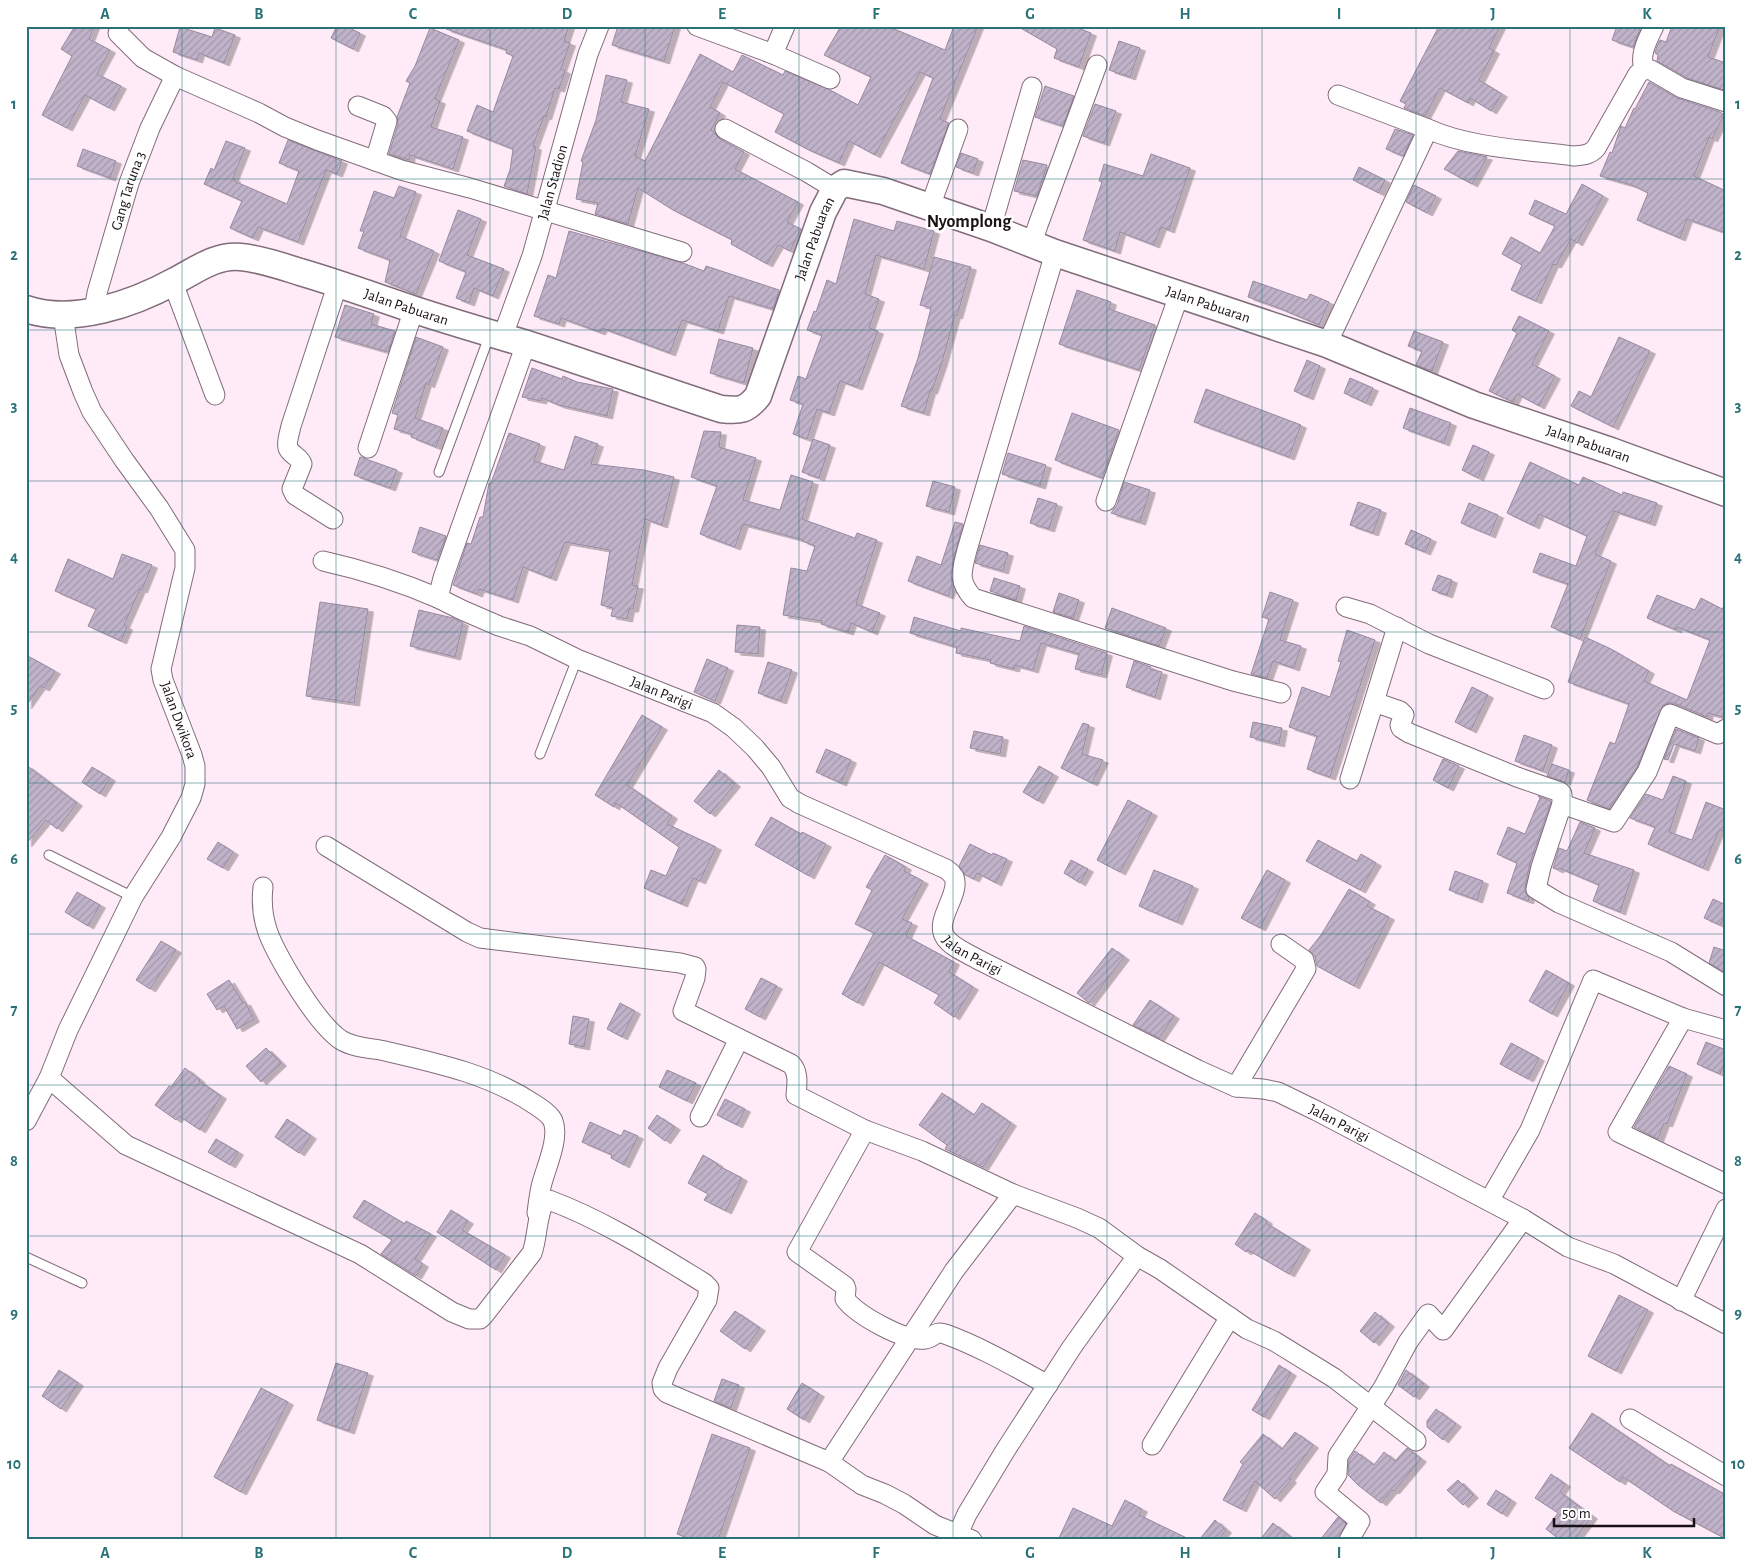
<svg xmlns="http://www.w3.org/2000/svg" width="1752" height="1566" viewBox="0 0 1752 1566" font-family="'Alegreya Sans',sans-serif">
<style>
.building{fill:url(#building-hatch);stroke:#968aa0;filter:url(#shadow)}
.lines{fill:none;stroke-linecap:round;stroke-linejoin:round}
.lane-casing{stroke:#816c7b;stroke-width:11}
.street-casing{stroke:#816c7b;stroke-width:21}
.secondary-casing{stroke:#816c7b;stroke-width:29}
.lane{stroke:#fff;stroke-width:9}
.street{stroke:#fff;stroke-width:19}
.secondary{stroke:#fff;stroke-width:26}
.grid{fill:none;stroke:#287278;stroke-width:1;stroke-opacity:0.55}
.labels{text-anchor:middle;stroke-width:5;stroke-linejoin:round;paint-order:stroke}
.street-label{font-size:15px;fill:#1a1117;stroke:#fff}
.quarter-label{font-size:18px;font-weight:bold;fill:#1a1117;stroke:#fff}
.neatline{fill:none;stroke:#287278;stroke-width:2}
.grid-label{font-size:16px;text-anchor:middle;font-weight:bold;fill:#287278}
</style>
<defs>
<pattern id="building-hatch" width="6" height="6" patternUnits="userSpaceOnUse" patternTransform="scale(1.25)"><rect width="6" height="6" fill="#bfb2c9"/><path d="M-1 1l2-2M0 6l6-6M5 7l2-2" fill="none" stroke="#a498ac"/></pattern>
<filter id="shadow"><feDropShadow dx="5.5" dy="3" stdDeviation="0" flood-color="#0004"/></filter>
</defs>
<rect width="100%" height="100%" fill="#ffebf8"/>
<path class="building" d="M75,26H94L89,39L110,50L97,74L121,86L109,108L85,95L67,128L42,115L72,56L61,49Z
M337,26H345L360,33L353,49L331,38Z
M446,26H569L564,41L570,43L561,69L565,71L559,89L555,88L546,117L544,116L533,146L536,147L527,194L504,186L510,170L513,149L467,131L477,105L493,112L513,56L506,53L507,50L446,29Z
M618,26H675L664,61L612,45Z
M841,26H887L945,50L954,26H978L940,119L949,123L930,174L901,163L933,78L920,72L875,155L849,141L839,163L807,149L775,132L784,114L723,82L710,107L720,113L711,130L720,139L744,152L735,169L798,202L787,222L801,229L790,251L778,245L767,264L731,244L732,240L673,210L638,188L628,224L595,214L598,203L576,199L583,162L581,161L596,120L606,75L627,80L621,102L649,109L635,156L645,161L700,54L733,72L742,55L783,75L785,71L830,90L858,105L871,77L824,55Z
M1017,26H1073L1091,33L1079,67L1054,58L1057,49Z
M1439,26H1500L1489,48L1494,51L1479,80L1502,94L1491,111L1470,98L1468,103L1440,88L1425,116L1404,108L1406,104L1400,101Z
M1617,26H1641L1633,47L1612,40Z
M1672,26H1720L1708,57L1726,63L1724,90L1687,78L1657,61L1658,55L1655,53L1657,46L1660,40L1666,42Z
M180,27L212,37L215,28L235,35L224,63L199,53L197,60L173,52Z
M430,28L459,40L435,99L440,101L431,127L463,137L453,169L410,155L409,160L389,154L398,124L397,117L410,83L406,81L415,66Z
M1119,41L1140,48L1130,77L1109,70Z
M1649,82L1677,98L1720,112L1724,115L1712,139L1709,137L1694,176L1726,191V233L1687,219L1680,238L1637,220L1648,193L1632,185L1600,176L1610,152L1612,153L1621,126L1625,128L1634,108L1635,109Z
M1045,86L1074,96L1063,126L1035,117Z
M1095,104L1116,111L1104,143L1083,136Z
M1395,129L1413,135L1403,156L1386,149Z
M288,140L342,161L337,174L326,170L298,242L258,227L253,238L230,228L242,201L204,184L211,168L214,170L226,141L245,148L233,178L235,179L234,181L287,204L299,171L279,163Z
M83,149L116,161L110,178L77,166Z
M1458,151L1487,157L1472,184L1444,169Z
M961,153L978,159L973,173L956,167Z
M1151,154L1190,168L1169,230L1161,227L1154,245L1120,232L1115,251L1083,240L1102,182L1099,181L1104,164L1143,176Z
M1023,160L1047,165L1037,196L1014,191Z
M1359,167L1385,180L1379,193L1353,180Z
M1582,184L1603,196L1577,243L1571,239L1556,265L1553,264L1536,301L1511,290L1522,265L1502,254L1511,237L1540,253L1555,226L1529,214L1535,200L1566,214Z
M1414,185L1436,196L1427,213L1406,202Z
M399,186L416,192L400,236L434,251L416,294L385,282L390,260L358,248L364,231H360L374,191L394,198Z
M458,210L481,219L467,255L504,269L493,296L474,288L469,303L456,298L466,272L439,261Z
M854,219L894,231L897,221L934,231L924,269L876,255L865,294L879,299L869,328L878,331L857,387L840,381L829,413L817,409L807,439L793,434L803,404L790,400L798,376L806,379L822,335L807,330L814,311L816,312L827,280L836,284Z
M569,231L683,263L704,271L706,266L779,290L777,297L773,309L729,296L718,331L682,320L670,353L602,328L600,332L561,318L559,324L534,316L548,275L556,278Z
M934,257L971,267L957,316L955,315L942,362L932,391H930L924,413L901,406L918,358L931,308L920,305Z
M1253,281L1307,300L1310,294L1329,302L1319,325L1279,308L1248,297Z
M1077,290L1111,302L1109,309L1155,325L1139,370L1059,344Z
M345,305L374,314L371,324L395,331L388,352L335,337Z
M1519,316L1549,331L1532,364L1555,376L1539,406L1517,394L1513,402L1489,391L1517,333L1512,330Z
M1414,331L1443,342L1432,371L1416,365L1422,351L1408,346Z
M416,337L443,347L429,385L426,383L415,418L443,428L436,447L411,437L412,434L394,429L398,415L392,413Z
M1619,337L1650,351L1613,427L1571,406L1579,391L1591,397Z
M719,339L753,348L744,383L710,373Z
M1307,360L1320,366L1308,397L1294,391Z
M532,368L562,379L563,376L577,382L613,389L607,416L559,405L542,398L541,401L522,397Z
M1350,378L1373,388L1366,403L1344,393Z
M1206,389L1301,425L1289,457L1194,422Z
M1410,408L1451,423L1444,443L1403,428Z
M1072,413L1119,430L1102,478L1055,460Z
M704,431L721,432L719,447L756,458L743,500L780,510L791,475L813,482L802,519L855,538L857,533L877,540L856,604L880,613L872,632L851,623L848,632L821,624L822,621L783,615L791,568L807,571L815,546L802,541L803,540L743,524L735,547L700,534L717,486L691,477Z
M509,433L540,444L534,461L564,470L575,436L598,444L591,464L644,470L674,477L662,525L645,519L632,585L638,586L633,609H629L627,619L611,616L613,608L601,605L610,550L565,542L551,578L523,567L513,600L479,589L477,594L453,585L467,543L471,544L480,517H483L489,483H491Z
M813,439L830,445L819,478L802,472Z
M1473,445L1489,452L1478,478L1462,470Z
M1008,453L1046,465L1040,486L1002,474Z
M360,457L397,470L390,488L354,475Z
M1530,462L1579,485L1583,477L1622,495L1623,492L1657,503L1650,523L1614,511L1595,554L1611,561L1580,639L1551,627L1568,584L1533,572L1540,553L1576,566L1587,536L1539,514L1534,526L1507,513Z
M933,481L955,487L949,512L926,506Z
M1124,482L1150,490L1140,522L1111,513L1117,505Z
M1038,498L1057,504L1049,529L1030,523Z
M1358,502L1381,510L1373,533L1350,525Z
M1469,503L1498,515L1490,535L1461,523Z
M955,522L963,524L953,562L951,574L952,585L948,596L908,581L917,556L941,565Z
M420,527L446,536L437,560L412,552Z
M1411,530L1431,539L1425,552L1405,544Z
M980,545L1008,553L1003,571L975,563Z
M122,554L152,565L142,590L140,589L124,625L127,627L121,641L88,626L96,609L55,591L68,559L113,579Z
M1438,575L1452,580L1447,595L1432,590Z
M994,578L1020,586L1016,600L990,591Z
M1270,592L1293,600L1280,640L1301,646L1294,668L1273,661L1267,678L1251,674L1269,619L1262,617Z
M1059,593L1079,600L1073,618L1053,612Z
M1657,595L1695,610L1701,598L1722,609L1726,603V718L1708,713L1707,717L1674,703H1668L1663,705L1637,767L1609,809L1587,800L1610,742L1615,744L1629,704L1568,682L1585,637L1611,649L1649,671L1644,681L1687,700L1710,640L1677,627L1676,630L1647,618Z
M320,602L368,609L354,703L306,696Z
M1112,608L1166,628L1159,646L1105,628Z
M419,610L453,618L463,623L455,657L410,646Z
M914,617L961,631V628L1020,641L1024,626L1107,653L1101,675L1075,669L1079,654L1041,643L1033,670L1015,665L1014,669L990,663L991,660L956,653L957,647L910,633Z
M737,625L760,627L758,654L735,652Z
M1347,630L1375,640L1330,777L1307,769L1317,736L1289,727L1302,687L1330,697L1341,662L1338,661Z
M26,655L55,671L44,688L40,686L26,706Z
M707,659L728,668L715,701L694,692Z
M1134,661L1151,667L1150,669L1162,672L1155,697L1126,687Z
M768,662L792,670L781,701L758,693Z
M1472,687L1488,695L1471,730L1455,722Z
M642,715L662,727L627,785L672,816L667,824L716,847L700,881L693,878L682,904L644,888L651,870L666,876L679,847L616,803L614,807L595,795Z
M1253,722L1282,728L1279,744L1250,737Z
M1083,723L1089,725L1082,754L1103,760L1092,783L1061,768Z
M1676,729L1699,738L1695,751L1674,744L1668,760L1664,759Z
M974,731L1003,737L1000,754L970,748Z
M1524,735L1552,745L1543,771L1515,761Z
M826,749L851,760L841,783L816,772Z
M1443,759L1459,766L1448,788L1433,780Z
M1552,764L1569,770L1565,782L1547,776Z
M26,765L77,803L57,829L46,820L26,844Z
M1039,766L1053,774L1038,801L1023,792Z
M92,767L110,778L100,794L82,782Z
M719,770L735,784L710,814L694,801Z
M1673,776L1686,781L1669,832L1692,840L1706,802L1726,810V832L1719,830L1703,868L1648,844L1655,827L1630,818L1646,794L1663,800Z
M1538,796L1551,801V802L1530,863L1525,887L1526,893L1529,898L1528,901L1507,893L1517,863L1497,854L1508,827L1525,834L1540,798Z
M1128,800L1152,813L1120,872L1097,860Z
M771,817L801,834L802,832L826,844L809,876L755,845Z
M1580,822L1595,828L1584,853L1634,870L1620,912L1593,901L1599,885L1559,868L1558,870L1553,868L1559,848L1567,851Z
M1318,840L1357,861L1361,854L1376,863L1360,890L1306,861Z
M218,842L233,852L223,868L207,859Z
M970,844L992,855L993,853L1007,859L996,883L977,873L974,879L965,875L959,866Z
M885,855L906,867L904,871L923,881L902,919L912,923L906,936L954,962L949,972L973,987L954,1017L934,1003L939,995L879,962L858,1003L842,994L874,933L855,924L872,890L866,887Z
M1071,860L1088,869L1080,883L1064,873Z
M1154,870L1193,886L1177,922L1139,906Z
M1267,870L1285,880L1260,928L1241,918Z
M1455,871L1483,881L1477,900L1449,890Z
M1349,889L1370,902L1367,906L1389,917L1354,986L1317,966L1315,957L1309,950L1321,935Z
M77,892L100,905L88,926L65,912Z
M1713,899L1726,905V913L1720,925L1704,918Z
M161,941L176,950L150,989L136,980Z
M1714,947L1726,951V973L1709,963Z
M1112,948L1124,957L1089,1003L1077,993Z
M1546,970L1569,983L1552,1014L1529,1001Z
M761,978L777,986L760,1017L745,1009Z
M229,980L243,1003L245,1002L254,1019L237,1029L224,1006L217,1010L207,994Z
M1150,1000L1174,1016L1159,1038L1133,1025Z
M620,1003L635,1011L622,1037L607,1029Z
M573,1016L589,1019L584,1047L569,1044Z
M1706,1042L1726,1050V1059L1720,1074L1697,1064Z
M1511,1043L1539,1058L1528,1079L1500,1064Z
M266,1048L281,1063L261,1082L246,1066Z
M1669,1066L1687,1074L1667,1124L1664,1123L1658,1139L1634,1127Z
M185,1068L200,1080L199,1081L221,1096L200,1130L179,1116L176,1120L155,1105L169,1086L171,1087Z
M667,1070L696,1083L687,1101L659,1087Z
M942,1093L974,1115L982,1103L1011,1123L983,1167L945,1149L947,1145L919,1125Z
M725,1099L745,1109L737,1125L717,1115Z
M657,1115L675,1127L665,1141L648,1128Z
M287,1119L311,1136L299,1153L275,1137Z
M590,1122L621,1136L624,1130L638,1136L624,1165L611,1158L612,1155L582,1142Z
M216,1139L238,1152L230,1165L208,1152Z
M703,1155L718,1164L717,1165L742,1178L726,1211L704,1200L708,1194L688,1183Z
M364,1200L405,1224L406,1221L431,1234L415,1259L423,1264L416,1276L381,1254L392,1240L353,1217Z
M451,1210L468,1221L462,1230L505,1255L496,1270L437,1232Z
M1255,1213L1267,1221L1266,1223L1305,1247L1289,1274L1248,1250L1246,1252L1235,1244Z
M1619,1295L1648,1310L1616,1371L1588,1356Z
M735,1311L760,1328L745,1349L720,1331Z
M1375,1312L1389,1324L1374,1343L1360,1331Z
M336,1363L368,1373L349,1431L317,1420Z
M1279,1365L1291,1373L1264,1417L1252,1410Z
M59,1370L78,1383L61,1409L42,1396Z
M1406,1370L1424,1384L1414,1397L1398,1385Z
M722,1379L739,1385L731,1408L714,1401Z
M802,1383L819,1394L804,1420L787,1409Z
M261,1388L288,1402L241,1492L214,1477Z
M1436,1409L1456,1424L1443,1440L1427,1427V1421Z
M1592,1413L1670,1466L1671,1464L1726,1495V1539L1673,1511L1623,1477L1620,1482L1569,1448Z
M1295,1432L1313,1445L1289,1478L1291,1480L1275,1499L1255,1481L1241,1509L1223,1500L1243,1464L1240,1462L1263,1434L1282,1449Z
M712,1434L750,1448L718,1540H693L677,1534Z
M1407,1448L1421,1459L1394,1491L1392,1490L1381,1503L1358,1485L1348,1475L1349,1460L1355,1451L1374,1465L1384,1452L1395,1461Z
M1551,1474L1565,1484L1560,1492L1592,1516L1574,1540H1560L1546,1529L1558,1513L1535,1498Z
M1458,1480L1473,1495L1463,1505L1447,1490Z
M1496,1490L1511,1500L1502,1514L1487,1504Z
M1125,1500L1142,1509L1139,1515L1191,1540H1058L1073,1508L1112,1526Z
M1338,1517L1346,1524L1338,1540H1320Z
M1215,1520L1226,1530L1218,1540H1199Z
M1273,1523L1294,1540H1260Z"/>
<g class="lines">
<defs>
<path id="lane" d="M439,472L490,334
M540,754L577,659
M49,855L133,897
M26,1257L82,1283"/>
<g id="street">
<path d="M697,26L773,54L830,79"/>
<path d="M118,33L143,58L175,76L259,113L285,127L317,140L401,170L470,188L682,252"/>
<path d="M773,54L785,26"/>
<path d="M1644,69C1639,54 1648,39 1654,26"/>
<path d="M1338,95L1428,129"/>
<path d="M358,106L383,116L387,121L375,161"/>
<path d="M725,129L807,172L835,189"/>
<path d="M930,207L958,129"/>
<path d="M991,228L1032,87"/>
<path d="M1032,243L1038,225L1097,65"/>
<path d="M1055,253L967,550C962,571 957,580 973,598L1233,681L1281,693"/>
<path d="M173,283L215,395"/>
<path id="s1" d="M94,311L97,293L129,183L150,128L175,76"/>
<path id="s2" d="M502,338L532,256L588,54L599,26"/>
<path id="s3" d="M526,344L443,578L438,598L462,610L499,626L530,636L577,659L713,713L734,728L755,748L771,767L790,798L800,804L946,869C949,871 952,874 954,877C961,894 934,920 945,937C951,947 967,953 977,959L1198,1070L1236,1087L1263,1089L1278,1092L1317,1111L1523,1219L1568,1247L1614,1264L1726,1324"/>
<path d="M1327,344L1428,129C1470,148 1528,150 1574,156C1583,155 1590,155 1596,148L1638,74L1644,69L1651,70L1682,88L1726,102"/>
<path d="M368,448L414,309"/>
<path d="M1106,501L1179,295"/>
<path d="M333,519L295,495L292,489L302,464C300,457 291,455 288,448C286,442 290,432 291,426L338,283"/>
<path d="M323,561C363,570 401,582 438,598"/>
<path d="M1346,607L1370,614L1429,644L1544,689"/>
<path d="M1397,627L1374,702L1400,711L1404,715L1400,725L1401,728L1409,733L1517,777L1560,792L1562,794V804"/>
<path d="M1726,729L1718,734L1670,714L1647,772L1614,822L1562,804L1541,867L1536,889L1559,903L1671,952L1726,986"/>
<path d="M1350,779L1374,702"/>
<path d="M326,846L467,932L480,938L680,963L695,967L696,969L695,978L683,1011L791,1064C799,1072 797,1084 796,1095L865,1130L922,1151L1013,1194L1077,1218L1099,1228L1137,1256L1160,1269L1247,1329L1274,1341L1334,1378L1416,1441"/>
<path d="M263,887C259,921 271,943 288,972C300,992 323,1028 341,1040C354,1048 371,1048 385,1051C437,1063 489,1074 534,1104C540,1108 550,1114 553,1121C560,1139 545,1169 541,1187C539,1196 538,1205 537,1213"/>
<path d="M1683,1018L1618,1132L1726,1184"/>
<path d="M49,1078L126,1145L360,1254L452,1312L469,1319H480L484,1315L532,1253C538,1236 536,1219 544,1202L549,1200C603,1220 655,1253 704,1283L709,1288L707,1300L668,1368L662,1383L663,1389L667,1393L829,1462L862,1485L885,1494L904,1504L935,1525L972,1540"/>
<path d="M1236,1087L1306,969L1304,960L1281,944"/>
<path d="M700,1117L739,1039"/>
<path d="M26,1121L49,1078L68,1030L133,897L171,837L191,798L195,784V766L192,755L163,680L161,669L185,568V550L159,508L124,460L92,412L83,392L69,355L63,315"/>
<path d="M865,1130L797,1252L845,1286L846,1289L845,1299C857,1315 905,1342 925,1339C934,1338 935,1330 945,1334C981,1347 1015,1367 1048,1385"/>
<path d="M1489,1201L1530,1130L1593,980L1683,1018L1726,1030"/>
<path d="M1681,1301L1726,1209"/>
<path d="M1630,1419L1726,1476"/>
<path d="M1152,1445L1230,1317"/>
<path d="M829,1462L954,1271L1013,1194"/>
<path d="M958,1534L967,1514L1005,1451L1072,1347L1137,1256"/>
<path d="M1349,1540L1360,1521L1325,1492L1337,1474L1338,1456L1383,1388L1408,1342L1428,1314L1443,1330L1523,1219"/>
</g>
<g id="secondary">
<path id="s4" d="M26,309C73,325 133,304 175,281C196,270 217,254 241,257C261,259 281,266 300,272C338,283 376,297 415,310C452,322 489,333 527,344C592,365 656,388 721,409C739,411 746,411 758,396L823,212L835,189L844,183L883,191L991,228L1055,253L1327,344L1474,405L1611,451L1726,493"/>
</g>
</defs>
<use href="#lane" class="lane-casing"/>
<use href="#street" class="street-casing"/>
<use href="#secondary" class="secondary-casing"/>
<use href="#lane" class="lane"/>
<use href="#street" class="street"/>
<use href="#secondary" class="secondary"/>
</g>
<path class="grid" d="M182,26V1540M336,26V1540M490,26V1540M645,26V1540M799,26V1540M953,26V1540M1107,26V1540M1262,26V1540M1416,26V1540M1570,26V1540M26,179H1726M26,330H1726M26,481H1726M26,632H1726M26,783H1726M26,934H1726M26,1085H1726M26,1236H1726M26,1387H1726"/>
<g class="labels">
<g class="street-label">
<text dy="5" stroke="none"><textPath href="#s2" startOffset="164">Jalan Stadion</textPath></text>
<text dy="5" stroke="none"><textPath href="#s1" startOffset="125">Gang Taruna 3</textPath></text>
<text dy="5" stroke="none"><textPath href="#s4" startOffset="940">Jalan Pabuaran</textPath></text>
<text dy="5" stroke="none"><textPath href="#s4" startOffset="1389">Jalan Pabuaran</textPath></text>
<text dy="5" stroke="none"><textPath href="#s4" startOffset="400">Jalan Pabuaran</textPath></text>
<text dy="5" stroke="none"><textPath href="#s4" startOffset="1794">Jalan Pabuaran</textPath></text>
<text dy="5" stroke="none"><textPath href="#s3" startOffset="512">Jalan Parigi</textPath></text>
<text transform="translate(179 720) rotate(70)" y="5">Jalan Dwikora</text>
<text dy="5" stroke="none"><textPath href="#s3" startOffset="962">Jalan Parigi</textPath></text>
<text dy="5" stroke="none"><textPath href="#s3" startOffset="1368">Jalan Parigi</textPath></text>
</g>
<g class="quarter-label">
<text x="969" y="227">Nyomplong</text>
</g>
</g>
<rect width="1752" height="1566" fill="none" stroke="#ffffff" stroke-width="55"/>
<path d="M1554 1518v8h140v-8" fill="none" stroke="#1a1117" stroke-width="2.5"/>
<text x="1562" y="1518" font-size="15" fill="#1a1117" stroke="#ffffff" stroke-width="4" paint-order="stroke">50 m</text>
<rect x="28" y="28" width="1696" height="1510" class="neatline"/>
<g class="grid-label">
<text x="105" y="19">A</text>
<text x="259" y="19">B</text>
<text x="413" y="19">C</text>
<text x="567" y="19">D</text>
<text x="722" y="19">E</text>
<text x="876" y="19">F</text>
<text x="1030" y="19">G</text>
<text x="1185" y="19">H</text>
<text x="1339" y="19">I</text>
<text x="1493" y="19">J</text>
<text x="1647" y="19">K</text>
<text x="14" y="109">1</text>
<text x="1738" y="109">1</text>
<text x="14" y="260">2</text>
<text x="1738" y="260">2</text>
<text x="14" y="411">3</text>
<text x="1738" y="411">3</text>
<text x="14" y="562">4</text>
<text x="1738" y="562">4</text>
<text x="14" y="713">5</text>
<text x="1738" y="713">5</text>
<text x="14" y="864">6</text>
<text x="1738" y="864">6</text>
<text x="14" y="1015">7</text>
<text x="1738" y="1015">7</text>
<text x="14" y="1166">8</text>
<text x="1738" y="1166">8</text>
<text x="14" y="1318">9</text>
<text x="1738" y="1318">9</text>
<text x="14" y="1469">10</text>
<text x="1738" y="1469">10</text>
<text x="105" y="1558">A</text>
<text x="259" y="1558">B</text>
<text x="413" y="1558">C</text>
<text x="567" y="1558">D</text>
<text x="722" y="1558">E</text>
<text x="876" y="1558">F</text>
<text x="1030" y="1558">G</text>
<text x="1185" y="1558">H</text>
<text x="1339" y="1558">I</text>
<text x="1493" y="1558">J</text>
<text x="1647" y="1558">K</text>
</g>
</svg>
